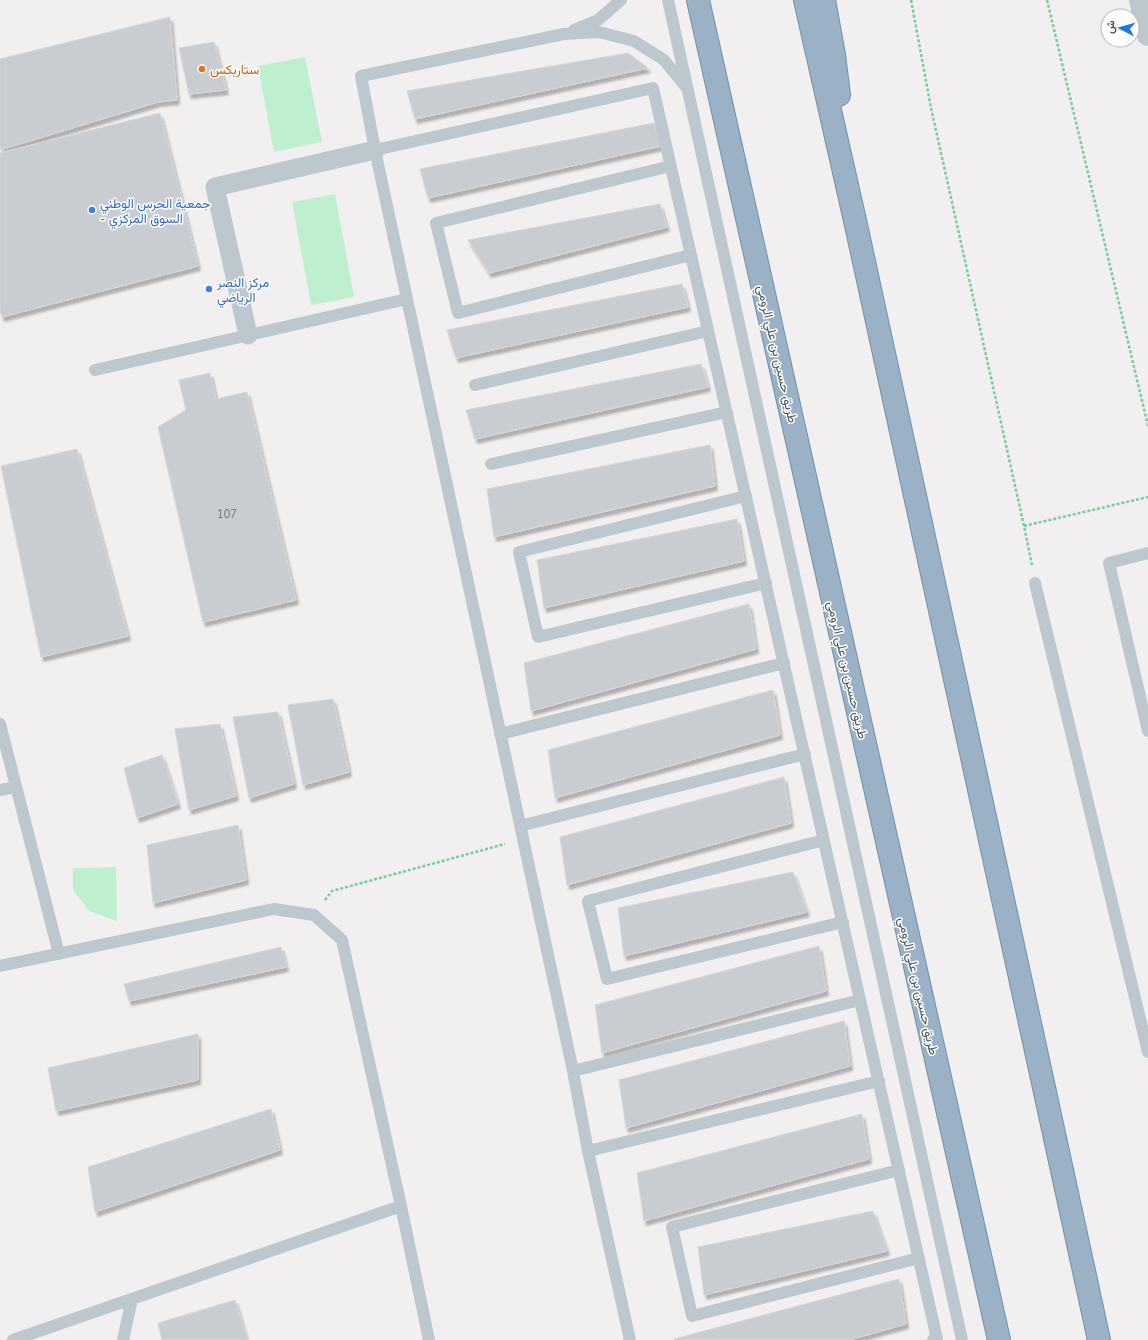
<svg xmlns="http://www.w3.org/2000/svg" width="1148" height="1340" viewBox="0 0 1148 1340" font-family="'Nunito Sans',Vazirmatn,sans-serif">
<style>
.green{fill:#beefcf}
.building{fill:#c9cdd2;stroke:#d3d6db;filter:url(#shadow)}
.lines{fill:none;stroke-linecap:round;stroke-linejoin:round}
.trunk-casing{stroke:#728faa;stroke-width:24}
.path{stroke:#76cd9e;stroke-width:2.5;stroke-dasharray:3 2;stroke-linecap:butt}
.service{stroke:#bdc7ce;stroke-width:12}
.pedestrian{stroke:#bdc7ce;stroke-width:19}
.tertiary{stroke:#bdc7ce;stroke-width:22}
.trunk{stroke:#9bb2c6;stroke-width:22}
.food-dot{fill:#e8710a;stroke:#fff;stroke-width:1.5}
.shop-dot{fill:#3f7fe0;stroke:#fff;stroke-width:1.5}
.labels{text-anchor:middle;stroke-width:3;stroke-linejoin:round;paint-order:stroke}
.number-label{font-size:11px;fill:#68727a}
.food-label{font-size:13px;fill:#c56008;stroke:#fff;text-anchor:start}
.shop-label{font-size:13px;fill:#366cbe;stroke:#fff;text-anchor:start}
.street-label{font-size:13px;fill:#47545d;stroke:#fff}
</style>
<defs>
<filter id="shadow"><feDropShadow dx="2.5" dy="4.5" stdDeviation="1" flood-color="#0004"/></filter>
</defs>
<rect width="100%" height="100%" fill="#f2eff0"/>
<path class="green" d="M305,57L322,142L274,152L258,66Z
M335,194L354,297L311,305L292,202Z
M116,867L117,921L89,911L73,890V868Z"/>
<path class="building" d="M170,17L177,100L158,102L0,150V59Z
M214,42L226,90L189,94L179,48Z
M628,53L648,68L415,119L407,91Z
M160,113L198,266L2,317L0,310V153Z
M654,123L661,146L428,198L420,169Z
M660,204L667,227L489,273L468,240Z
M682,284L688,307L456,358L447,330Z
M701,364L708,387L475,439L466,410Z
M210,373L216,399L247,392L296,600L203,622L158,427L186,410L179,380Z
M710,445L715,486L494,537L487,489Z
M77,449L128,636L41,657L1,466Z
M737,519L744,561L544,608L537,560Z
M749,604L756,649L531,711L524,663Z
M773,690L780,735L555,798L548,750Z
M333,699L349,772L303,785L288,705Z
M278,712L294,784L249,798L233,717Z
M220,724L236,796L189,810L175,729Z
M162,755L178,804L137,818L124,768Z
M784,777L791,823L567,885L560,837Z
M238,825L246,880L153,903L147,845Z
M793,872L807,912L624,956L618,908Z
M819,946L826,991L602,1053L595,1005Z
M281,947L286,967L129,1001L124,984Z
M844,1021L850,1066L626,1128L619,1080Z
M198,1034V1080L56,1111L48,1068Z
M271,1109L280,1150L95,1212L88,1167Z
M862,1114L869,1159L644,1221L637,1173Z
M873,1211L887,1251L704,1295L698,1247Z
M899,1279L906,1324L849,1340H675L674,1339Z
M235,1300L247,1340H162L158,1323Z"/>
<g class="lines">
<defs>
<path id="trunk" d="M698,0L999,1340
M805,0L856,225L1099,1340
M824,0L834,55L839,95"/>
</defs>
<use href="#trunk" class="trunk-casing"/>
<path class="path" d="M911,0L931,108L1024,526L1032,565
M1047,0L1148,426
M1024,526L1148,497
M325,900L332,891L505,844"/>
<path class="service" d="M668,0L962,1340
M574,30L598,20L621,0
M375,150L653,88L937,1339L933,1340
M671,166L436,223L458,313L691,255
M95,370L407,299
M475,385L708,331
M491,464L727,412
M746,496L519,552L538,637L766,583
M1148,553L1109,563L1148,731
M1035,583L1148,1052
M0,724L59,954
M500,734L784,663
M0,790L16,787
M520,826L805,754
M824,840L588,901L607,979L843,922
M0,966L274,909L314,915L342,940L401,1206L429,1340
M573,1071L860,1000
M588,1151L879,1081
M899,1170L672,1227L692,1316L919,1258
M13,1340L401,1206
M123,1340L132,1299
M630,1340L588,1151L573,1071L375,150L361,76L564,34L599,32L634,41L664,60L686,87"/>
<path class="pedestrian" d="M248,335L215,187L375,150"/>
<path class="tertiary" d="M1140,0L1148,35"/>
<use href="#trunk" class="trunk"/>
</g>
<circle class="food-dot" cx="202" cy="69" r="4"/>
<g class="shop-dot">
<circle cx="92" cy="210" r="4"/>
<circle cx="209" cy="289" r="4"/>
</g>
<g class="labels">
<g class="number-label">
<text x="227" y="518">107</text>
</g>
<g class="food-label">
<text x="210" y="74">ستاربكس</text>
</g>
<g class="shop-label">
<text x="100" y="208">جمعية الحرس الوطني<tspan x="100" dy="15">- السوق المركزي</tspan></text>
<text x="217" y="287">مركز النصر<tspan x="217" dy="15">الرياضي</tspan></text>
</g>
<g class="street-label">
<text transform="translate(778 354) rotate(77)" y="5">طريق حسين بن علي الرومي</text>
<text transform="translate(848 670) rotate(77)" y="5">طريق حسين بن علي الرومي</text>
<text transform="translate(919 986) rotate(77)" y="5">طريق حسين بن علي الرومي</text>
</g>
</g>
<g transform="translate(1120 28) rotate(276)"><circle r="19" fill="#ffffff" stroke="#b5bbbe"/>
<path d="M0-3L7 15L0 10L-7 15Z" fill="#197ae2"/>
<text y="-6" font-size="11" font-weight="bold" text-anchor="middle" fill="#47545d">ش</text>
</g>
</svg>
